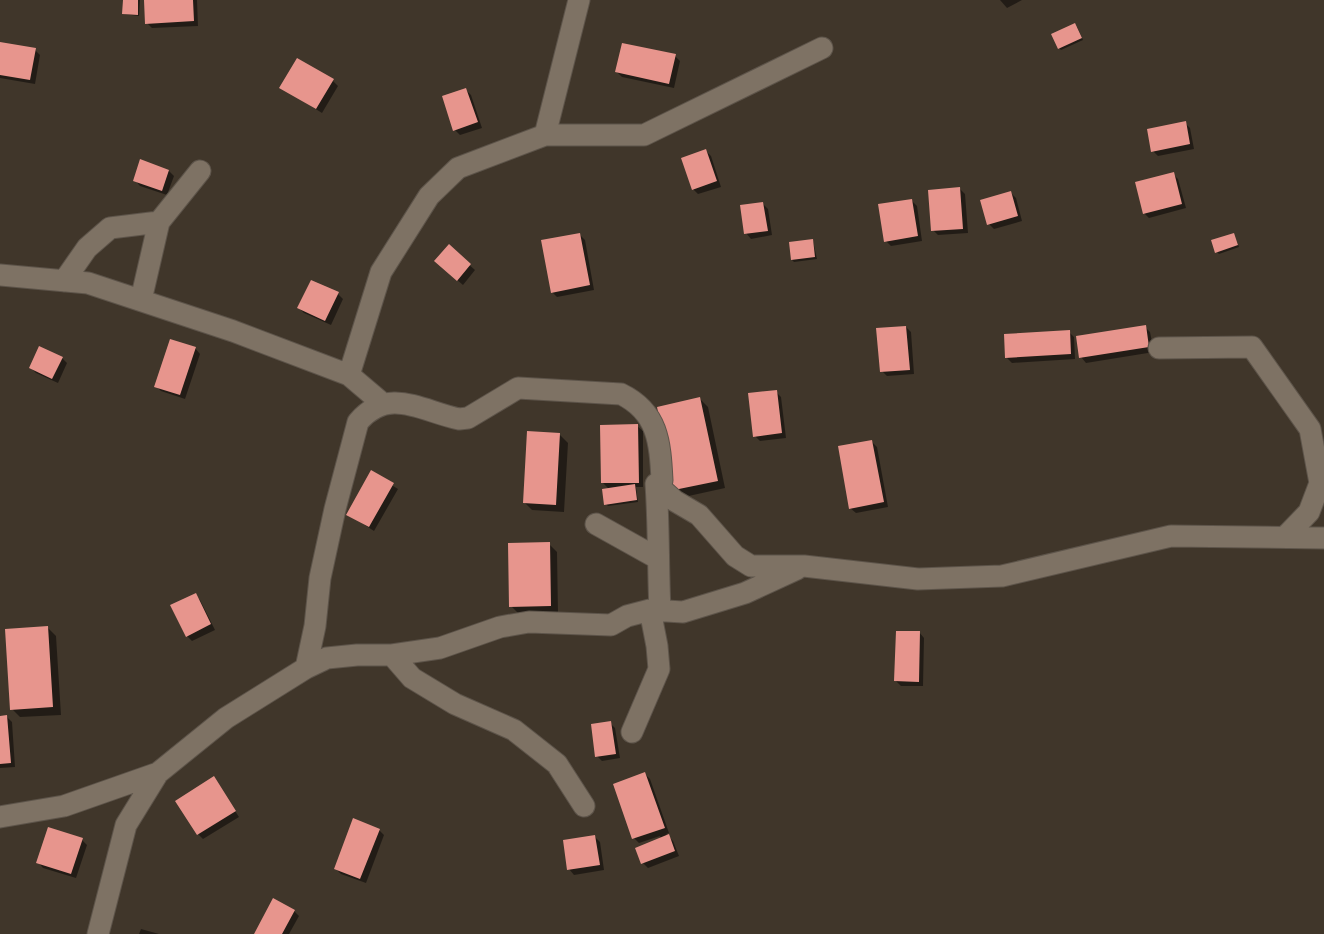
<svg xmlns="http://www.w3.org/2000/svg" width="1324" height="934" viewBox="0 0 1324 934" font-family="Cabin,sans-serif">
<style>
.shadow{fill:#0007}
.building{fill:#e7958d}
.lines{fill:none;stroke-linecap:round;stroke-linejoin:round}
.minor-casing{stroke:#5d544a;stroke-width:23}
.minor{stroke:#7e7264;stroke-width:21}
</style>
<rect width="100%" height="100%" fill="#40362a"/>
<path class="shadow" d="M124,0H140L139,16L124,14Z
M146,0H197L198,26L152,28L147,23Z
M1000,0H1022L1007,8Z
M1077,27L1083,40L1061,50L1059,48Z
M0,44L35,50L40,55L35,84L0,78Z
M675,56L680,61L674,88L622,77L617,72Z
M333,81L338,86L322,113L282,88Z
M466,90L471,95L482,128L460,135L455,130Z
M1185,123L1190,128L1194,149L1158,156L1153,151Z
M706,151L711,156L721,187L698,194L693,189Z
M169,171L174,176L167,195L140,186L135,180Z
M1173,174L1178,179L1186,208L1149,218L1144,213Z
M960,189L965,194L968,233L938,235L933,230Z
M1011,193L1016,198L1022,221L994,229L989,224Z
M912,201L917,206L922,241L891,246L886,241Z
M763,204L768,209L772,235L751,239L746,233Z
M580,235L585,240L594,290L557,297L552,292Z
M1234,235L1239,247L1219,254L1217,252Z
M813,241L817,259L794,262L792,260Z
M449,247L475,270L463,285L441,266Z
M338,294L343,299L331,325L304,313L299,308Z
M906,327L911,332L914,374L887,376L882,371Z
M1145,327L1150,332L1154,352L1086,363L1081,357Z
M1069,332L1074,337L1075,359L1012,363L1007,358Z
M195,348L200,354L185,399L161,391L156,386Z
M62,358L67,363L58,383L36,373L31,368Z
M776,392L781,397L786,438L760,441L755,436Z
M700,399L708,407L725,488L684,497L676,489Z
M637,426L643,431V487H636L638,502L608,506L606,504L610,490L603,483Z
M560,435L568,443L564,512L532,510L524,502Z
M872,442L877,447L888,507L856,513L850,508Z
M372,473L398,489L374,531L348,514Z
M549,544L557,552L558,613L519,614L511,606Z
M195,595L200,600L215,630L192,641L187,636Z
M48,628L56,636L61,715L20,717L12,709Z
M919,632L924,638L923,686H901L896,681Z
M0,717H7L12,722L15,767L0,768Z
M610,723L615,728L620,758L602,761L597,756Z
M645,774L650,779L669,833L666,834L673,841L679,856L648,868L643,863L661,839L660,836L639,843L634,838L615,785Z
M214,779L239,817L203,839L198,834Z
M379,830L384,835L366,883L341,874L336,869Z
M595,837L600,842L604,870L574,875L569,869Z
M82,840L87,845L76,878L43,868L38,862Z
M294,911L299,916L289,934H256Z
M141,929L159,934H139Z"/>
<path class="building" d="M123,0H138V15L122,14Z
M144,0H193L194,21L145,24Z
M1075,23L1082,38L1058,49L1051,34Z
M0,42L36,48L30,80L0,75Z
M622,43L676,54L669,84L615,72Z
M297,58L334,79L316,109L279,88Z
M466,88L478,122L453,131L442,96Z
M1186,121L1190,144L1151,152L1147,129Z
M706,149L717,181L692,190L681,158Z
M140,159L169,170L162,191L133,181Z
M1174,172L1182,204L1143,214L1135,182Z
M960,187L963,229L931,231L928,190Z
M1011,191L1018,216L987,225L980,200Z
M912,199L918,236L884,242L878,204Z
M763,202L768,231L744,234L740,205Z
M580,233L590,285L551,293L541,240Z
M1234,233L1238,245L1215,253L1211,240Z
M813,239L815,257L791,260L789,242Z
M449,244L471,264L457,281L434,261Z
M311,280L339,292L325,321L297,308Z
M1146,325L1149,347L1079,358L1076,336Z
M906,326L910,370L880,372L876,328Z
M1070,330L1071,354L1005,358L1004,334Z
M170,339L196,347L180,395L154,387Z
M39,346L63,357L52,379L29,368Z
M777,390L782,433L753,437L748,393Z
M700,397L718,481L674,490L657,407Z
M638,424L639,483H601L600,425Z
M527,431L560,433L556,505L523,503Z
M872,440L884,502L849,509L838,446Z
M371,470L394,483L369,527L346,515Z
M635,484L637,500L604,505L602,489Z
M550,542L551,606L509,607L508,543Z
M196,593L211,624L186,637L170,605Z
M48,626L53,707L10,710L5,629Z
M896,631H920L919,682L894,681Z
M7,715L11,763L0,764V716Z
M611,721L616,754L595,757L591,724Z
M645,772L665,828L632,839L613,784Z
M214,776L236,811L197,835L175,801Z
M353,818L380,829L360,879L334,869Z
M48,827L83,838L71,874L36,863Z
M669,834L675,851L641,864L635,848Z
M595,835L600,865L567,870L563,840Z
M273,898L295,910L282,934H254Z"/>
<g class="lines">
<defs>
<path id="minor" d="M545,135L579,0
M0,275L88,283L233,331L349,375L382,403
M64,281L87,248L110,228L159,222L200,171
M141,300L159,222
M1159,348L1252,347L1310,429L1320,483L1309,512L1285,537
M349,375L381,272L429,196L458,168L545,135H644L822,48
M656,484C659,527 658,569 660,611
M596,524L657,558
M392,655L412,678L455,704L514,730L557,764L584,806
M306,668L315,626L320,578L335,509L358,422C389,386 421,411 459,419L468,418L518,388L621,394C658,412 660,442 662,480L656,484L675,501L699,515L735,556L751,566H804L918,579L1002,576L1171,536L1324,538
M632,732L659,669L657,646L650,610
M0,817L64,806L158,773L226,718L306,668L327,658L357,655H392L440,648L500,627L529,622L611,625L627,616L650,610L683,612L745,593L797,569
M98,934L126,825L158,773"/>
</defs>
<use href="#minor" class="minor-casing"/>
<use href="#minor" class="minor"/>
</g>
</svg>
